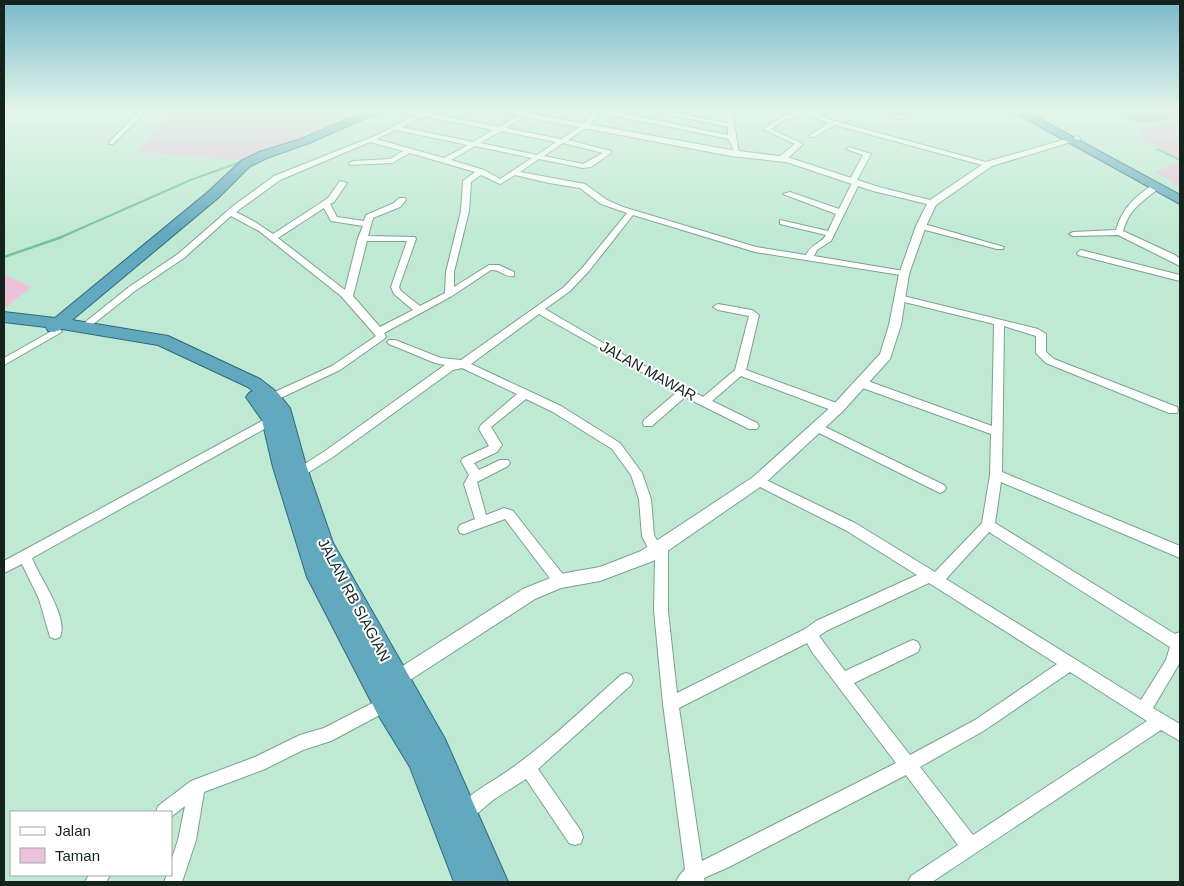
<svg xmlns="http://www.w3.org/2000/svg" width="1184" height="886" viewBox="0 0 1184 886" font-family="Arial,sans-serif">
<style>
.green{fill:#ecc2db}
.lines{fill:none;stroke-linecap:round;stroke-linejoin:round}
.stream-far1{stroke:#78c19d;stroke-width:2}
.stream{stroke:#78c19d;stroke-width:2.5}
.taxiway{fill:#92b4a2;fill-rule:evenodd}
.minor-casing{stroke:#7aa18c;stroke-width:2}
.tertiary-casing{stroke:#7aa18c;stroke-width:2}
.trunk-casing{stroke:#2d6c7b;stroke-width:2}
.minor{fill:#fff;fill-rule:evenodd}
.tertiary{fill:#fff;fill-rule:evenodd}
.trunk{fill:#62a8be;fill-rule:evenodd}
.labels{text-anchor:middle;stroke-width:4;stroke-linejoin:round;paint-order:stroke}
.street-label{font-size:15px;fill:#14231c;stroke:#fff}
</style>
<rect width="100%" height="100%" fill="#c0e9d3"/>
<path class="green" d="M174,110H372L241,160L138,152L155,128Z
M1180,119V159L1141,139L1138,129Z
M1180,162V187L1155,172Z
M4,274L31,287L4,309Z"/>
<g class="lines">
<path class="stream-far1" d="M1157,149L1180,160
M59,238L193,179L241,162"/>
<path class="stream" d="M4,257L62,237"/>
<path class="taxiway" d="M1121,110C1133,110 1142,115 1154,112L1152,110H1169L1172,114C1165,124 1140,126 1129,119C1126,117 1124,113 1121,110Z"/>
<defs>
<path id="minor" d="M123,110H148L113,144H109V142L138,113Z
M426,110H434L429,113L499,127L528,110H535L506,128L561,139L583,125L595,110H607L728,135V127L648,110H660L727,123L726,110H732L739,154H735L729,139L601,113L587,127L568,140L611,151V153L591,167L583,168L539,159L520,172L585,184L607,200L623,207L756,247L806,255C812,243 821,244 826,235L780,224V220L828,231L836,214L783,194L790,192L839,209L852,183L849,181L863,155L846,149L849,147L871,154L857,180L860,182L831,241L817,250L814,256L904,271L908,274L907,276L755,252L633,215L589,271L570,291L545,309L622,354L703,397L735,370L749,316L718,310L713,307L718,304L752,310L759,315L746,370L842,405L843,408L842,411H834L741,376L712,401L757,423L759,426L757,429H749L685,397L652,426H644L643,423L644,420L677,392L539,314L471,364L561,406L620,443L642,473L651,499L654,535L659,544H667L668,548V611L677,693L805,629L816,621L917,575L847,531L754,484L752,481L754,478H762L855,523L935,572L982,523L990,475L991,434L857,386L856,383L861,379L865,380L992,426L994,324L896,300L894,298L899,295L1038,329L1046,334V352L1054,359L1177,407L1178,410L1177,413H1169L1046,363L1036,353V336L1004,326L1002,472L1180,546V558L1001,482L995,523L1175,634L1180,632L1179,664L1153,708L1180,724V741L1161,730L932,882H908L911,876L958,845L906,775L729,867L704,878L705,882H676L679,876L685,869L663,704L654,611L655,555L651,554L642,536L639,499L631,475L612,449L553,412L526,399L491,427L502,445L497,452L474,463L479,470L500,460H508L510,463L508,466L477,482L486,515L504,508L513,511L565,577L567,581L565,585L560,587L555,585L505,519L464,534L460,533L458,529L460,525L475,519L464,484L469,475L461,461L463,458L489,446L479,429L481,425L517,394L462,368L453,370L333,457L303,476H295L293,473L295,470L325,451L445,365L435,363L389,344L387,342L389,340H395L441,358L461,360L564,287L583,267L627,213L601,204L580,188L549,183L515,175L500,184L481,175L471,182L469,211L454,272V287L489,265H499L514,272V276C506,278 500,269 491,270L452,296L384,333L386,337L384,339L340,370L272,402L267,398L268,395L332,366L376,336L341,296L259,231L231,216L184,258L135,291L87,329H81L79,327L129,287L178,254L233,206L274,176L377,135ZM424,116L493,130L473,142L402,127ZM396,130L468,145L444,158L376,139ZM501,131L556,142L537,155L480,143ZM370,142L403,151L390,159L353,161L349,163L350,165L392,163L410,153L475,172L463,181L461,211L446,272L445,293L420,306L401,291L399,287L416,239L415,237L368,236L373,218L400,207L406,200L405,198H399L394,203L366,215L364,221L337,217L330,204L334,202L347,183L340,181L328,198L273,234L255,222L236,212L280,180ZM563,143L603,153L583,164L544,156ZM475,146L532,158L500,179L484,170L451,160ZM324,208L331,221L363,226L358,238L345,290L278,238ZM367,241H407L391,287L394,294L413,310L380,327L353,296ZM989,532L1170,647L1166,660L1141,700L946,579ZM929,583L1057,664L975,720L910,755L854,683L918,652L920,647L918,642L913,640L908,642L845,671L819,636L826,631ZM807,643L812,652L896,763L702,861L679,708ZM1070,672L1147,721L973,835L920,767L985,730Z
M802,110H811L828,119L993,164L986,166L835,125L814,137H810V135L829,123L806,113L784,120L771,129L803,144L785,161H779V157L795,144L763,129L780,118Z
M865,110C876,110 885,113 896,115C907,116 920,110 931,110L898,119Z
M1153,185L1160,187C1143,202 1130,207 1123,231L1175,255L1180,259V266L1118,235L1073,236L1069,234L1073,232L1116,230C1121,210 1136,195 1153,185Z
M918,224H924L1004,247L1003,249H997L918,228Z
M1081,250L1180,275V281L1078,255L1077,253Z
M57,328L62,331L60,333L4,365V358Z
M271,416L276,420L275,423L32,558C39,577 69,617 60,637L55,639L50,637L39,599L22,564L4,573V561Z
M817,423L944,485L946,488L944,491L940,493L936,491L813,430L811,427Z
M626,673L631,675L633,680L631,685L538,769L581,831L583,837L581,843L575,845L569,843L526,779L493,800L471,819L465,821L459,819L457,813C462,799 481,788 494,780C540,751 580,711 621,675Z
M386,696L391,699L394,704L391,709L331,741L303,750L265,769L204,792L196,840L182,882H164L167,875H171V861L178,840L185,806L171,817V812H156L158,806L191,781L255,757L300,735L324,728Z
M89,875H110L106,882H85Z"/>
<path id="tertiary" d="M495,110H511L731,150L787,157L879,187L930,200L986,162L1077,136L1081,139L992,166L936,205L926,226L909,274L901,325L890,359L843,411L763,485L653,561L600,581L561,588L535,599L396,689L390,686L387,680L390,674L523,589L560,574L600,567L641,551L753,477L833,405L880,354L889,325L899,274L916,226L927,204L873,191L786,162L731,156L499,112Z"/>
<path id="trunk" d="M370,110H384L309,143L267,158L249,167L218,198L72,320L168,336L260,379L278,393L290,408L305,462L333,543L445,739L508,882H454L410,767L377,713L307,577L273,467L262,420L246,397L249,393L253,391L248,387L158,345L62,329L54,332L48,331L46,327L4,322V312L55,318L208,192L241,161L259,152L301,139Z
M1010,110H1023L1180,195V204Z"/>
</defs>
<use href="#minor" class="minor-casing"/>
<use href="#tertiary" class="tertiary-casing"/>
<use href="#trunk" class="trunk-casing"/>
<use href="#minor" class="minor"/>
<use href="#tertiary" class="tertiary"/>
<use href="#trunk" class="trunk"/>
</g>
<linearGradient id="sky" x2="0" y2="1"><stop stop-color="#7bb9ca"/><stop offset="0.47" stop-color="#e3f5eb"/><stop offset="1" stop-color="#e3f5eb" stop-opacity="0"/></linearGradient>
<rect width="1184" height="234" fill="url(#sky)"/>
<g class="labels">
<g class="street-label">
<text transform="translate(648 371) rotate(29)" y="5">JALAN MAWAR</text>
<text transform="translate(354 600) rotate(62)" y="5">JALAN RB SIAGIAN</text>
</g>
</g>
<rect width="1184" height="886" fill="none" stroke="#14231c" stroke-width="10"/>
<rect x="10" y="811" width="162" height="65" fill="#ffffff" stroke="#a1a7a4"/>
<rect x="20" y="827" width="25" height="8" fill="#ffffff" stroke="#a1a7a4"/>
<text x="55" y="836" font-size="15" fill="#14231c">Jalan</text>
<rect x="20" y="848" width="25" height="15" fill="#ecc2db" stroke="#a1a7a4"/>
<text x="55" y="861" font-size="15" fill="#14231c">Taman</text>
</svg>
